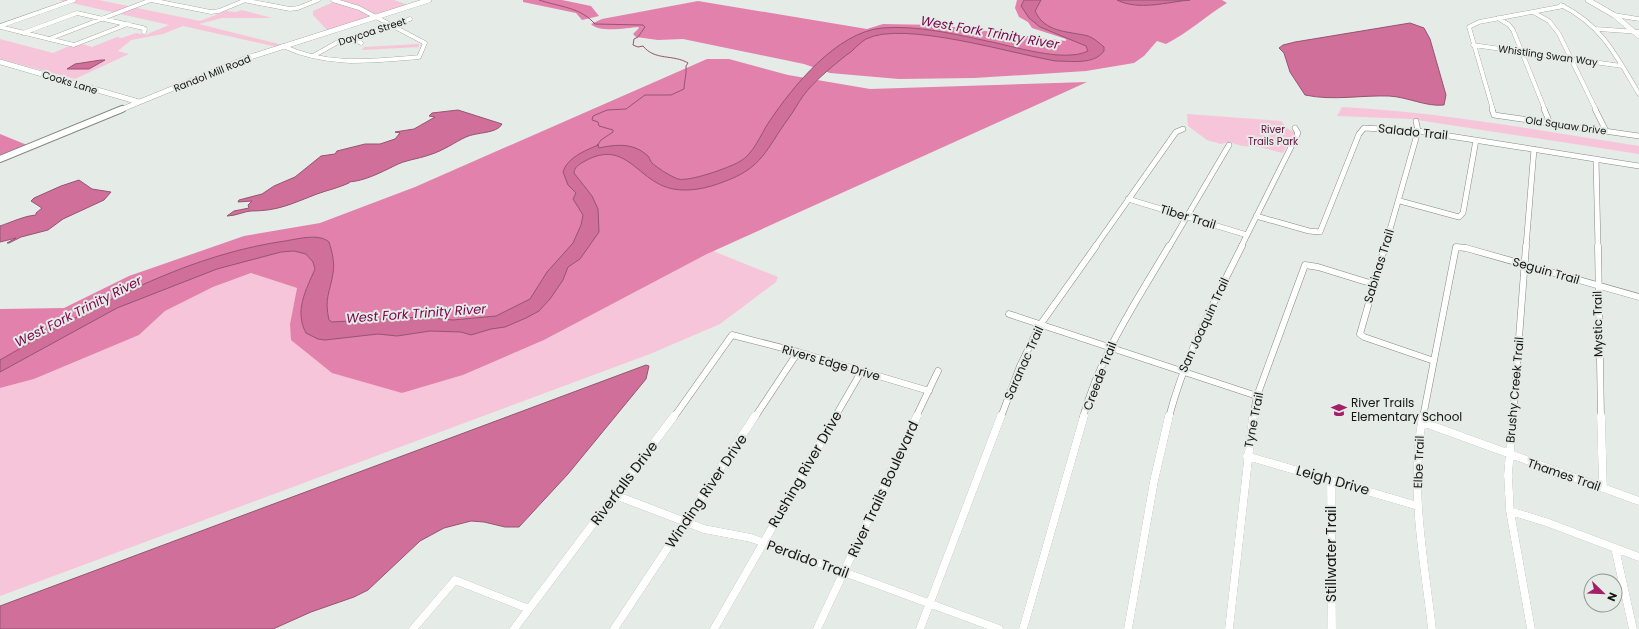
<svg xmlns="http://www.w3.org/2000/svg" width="1639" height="629" viewBox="0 0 1639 629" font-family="Poppins,sans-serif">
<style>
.green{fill:#f7c5d9}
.forest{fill:#e281ac}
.water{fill:#cf6f9a;stroke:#975472}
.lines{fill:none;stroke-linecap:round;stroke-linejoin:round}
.stream{stroke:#975472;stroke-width:1}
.street-far3-casing{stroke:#848984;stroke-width:4.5}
.street-far2-casing{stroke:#848984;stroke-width:6}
.street-far1-casing{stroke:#848984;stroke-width:7}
.street-casing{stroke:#848984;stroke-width:8}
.secondary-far1-casing{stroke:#848984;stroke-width:5.5}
.secondary-casing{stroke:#848984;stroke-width:8}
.street-far3{stroke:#fff;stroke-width:4}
.street-far2{stroke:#fff;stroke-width:5}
.street-far1{stroke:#fff;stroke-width:6}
.street{stroke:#fff;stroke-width:8}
.secondary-far1{stroke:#fff;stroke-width:5}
.secondary{stroke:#fff;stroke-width:6}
.labels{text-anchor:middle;stroke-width:4;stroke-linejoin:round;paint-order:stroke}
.far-street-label{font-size:10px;fill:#131513;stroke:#e5ebe6}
.far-park-label{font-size:10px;fill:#671040;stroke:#e5ebe6}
.street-label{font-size:12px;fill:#131513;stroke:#e5ebe6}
.poi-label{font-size:12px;fill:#131513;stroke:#e5ebe6;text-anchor:start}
.water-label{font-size:13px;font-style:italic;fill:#7c004b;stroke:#e5ebe6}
.near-street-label{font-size:14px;fill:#131513;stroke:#e5ebe6}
</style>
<rect width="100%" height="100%" fill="#e5ebe6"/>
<path class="green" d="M59,0H99L200,21L226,11L236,12L242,10L272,18H222L199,24L283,45L277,47L183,26L163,34L131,40L118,51L129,54L75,79L0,59V39L53,53L67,47L82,44L92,47L117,37L122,38L136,33L145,35L169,25Z
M338,0H394L408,5L327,30L313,15V11Z
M419,44V47L362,50L364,47Z
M1342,107C1440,112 1542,131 1639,146V154L1411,119L1337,116Z
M1187,114L1281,121L1288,129L1295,132L1283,153L1259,147L1242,146L1229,142L1221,144L1207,140L1188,126Z
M713,251L778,277L776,282L720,324L650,354L0,596V388L34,379L139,335L165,311L213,287L251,273L297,288L290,324L402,393L463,375L544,340Z"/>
<path class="forest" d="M523,0H562L591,6L599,16L582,20L576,13L523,2Z
M1017,0H1222L1227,3C1206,16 1188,33 1166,44L1157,41L1144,56L1134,63L1086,71L974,78L899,79L830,73L804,64L683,39L658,40L636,37L633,34L639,28L638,27C627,28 599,33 591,24L602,19L698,1L867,29L883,24L938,25L1066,41V39L1032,28L1028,22L1019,17L1015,8Z
M707,59H729L788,75L870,89L1087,82L707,254L544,340L463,375L402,393L332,373L291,340L290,324L297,288L251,273L213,287L165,311L139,335L34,379L0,388V309L64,308L129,276L244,236L320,223L415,187Z
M0,134L27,145L0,156Z"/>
<path class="water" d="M1024,0H1041L1035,11C1045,33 1068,31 1088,36C1094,38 1099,43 1104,47V51C1094,65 1071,61 1056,61C1013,54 903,20 866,39C861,42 856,47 852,51C838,61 813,82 803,96C798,103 794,111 788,119C766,149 763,168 723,182C708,188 690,192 673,189C637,182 627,138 585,161C580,164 574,167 574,173L592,196L598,209L599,232L580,259L568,267L563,280L550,299L539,311L526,318L505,327L491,329L471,335L461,332L430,331L397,336L378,334L325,340L318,339L306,333C294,311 306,290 315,269L313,262L306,254L294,251L281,252L217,269L117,308L0,372V360C23,347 45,333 69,321C137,285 208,252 285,241C298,239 319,233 329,242C332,251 335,264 333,273C330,293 324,298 329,320L332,322L422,317L453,320L496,316L530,299L547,272L573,243L581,225L583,215L573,199L576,193L568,185L563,172C567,158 584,151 596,146L598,144L599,148C617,144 634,143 648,156C650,158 650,161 652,163C659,169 670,176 678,179C689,182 728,168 739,162C754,154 760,135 769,122C793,86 837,32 882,28C917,25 954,34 987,41C1013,46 1064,63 1088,51L1086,46L1040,27L1029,18L1021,6Z
M1117,0H1190C1167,2 1139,11 1117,0Z
M1410,23L1424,28L1430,39L1446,95L1444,105C1426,107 1408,97 1389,96C1361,95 1333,101 1305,95L1290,72L1284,53L1279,48L1283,45L1295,42Z
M101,60H105L89,69H67L75,64Z
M458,110L502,124C497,134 476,132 466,137C455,142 443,151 429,155C418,159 405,160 394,166C380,173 364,181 349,182V183C338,188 328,190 317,194C291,204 278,211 251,211C245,211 236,216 227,216L234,211L249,208L248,205L252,201L238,202L239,200L262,194L274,186L295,177L321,156L335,154L337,151L365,144H380L395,139L400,133L395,132L414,129L435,117L429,116L432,113Z
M79,180L92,189L111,192L104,200L63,219L48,230L21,237L9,243H7L16,238L0,242V226C12,222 24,216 36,215V213L42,208L31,201L34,198L61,186Z
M646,365L649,366L646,379L568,474L519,527H505L484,522L471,521L444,528L420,541L368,590L354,597L311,612L273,629H0V606Z"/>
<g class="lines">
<path class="stream" d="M539,0C560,7 580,7 595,24L643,25L645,27L638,37L634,39L633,45L638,47L643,46C655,61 673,54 688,63L686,66C687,74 684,81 684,89L671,95H645L626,109L607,110L593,116L592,120L598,122L599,126L613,130V132L601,140L597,146"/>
<defs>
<path id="street-far3" d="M151,0L211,12L219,11L246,0
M243,0L290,9L298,8L318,0
M1561,5C1602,25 1617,57 1639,94
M1533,12L1549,21L1559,34L1596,110
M1614,15L1639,19
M1498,18L1509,25L1513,30L1545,110
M0,26L74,0
M0,27L74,45L128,24
M1597,29L1639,32
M23,33L77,13L143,28L145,29L144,32
M351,38L361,43
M49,39L151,0
M1473,45L1622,66
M283,46C327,67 372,61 419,57L425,43L359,8L333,0
M313,56L338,42L410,19
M1493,110L1469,27L1479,22L1564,6"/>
<path id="street-far2" d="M1492,109L1494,115L1639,136
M1544,109L1550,123
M1595,109L1606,131
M1596,159L1598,247
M1128,199L1247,235
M1400,201L1459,217L1463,213L1476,140
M1256,216L1309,231L1320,232L1359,134L1364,128L1418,131L1639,166
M1095,247L1176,132L1183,129
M1169,247L1229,145
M1241,247L1298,133L1295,128
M1385,247L1418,131L1416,121
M1526,247L1534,149"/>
<path id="street-far1" d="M1385,246L1360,334L1364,337L1434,361
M1598,246L1601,417
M1009,314L1257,396
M674,417L732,335L798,352L929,391
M755,417L798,352
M835,417L861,372
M916,417L938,371
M1001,417L1020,366L1040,325L1096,246
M1083,417C1101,353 1136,302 1169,246
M1169,417C1185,356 1214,302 1242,246
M1253,417L1257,396L1305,265L1318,267L1373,284
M1423,417L1456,247L1466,248L1639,297
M1513,417L1526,246"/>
<path id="street" d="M1423,416C1409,486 1424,559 1432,629
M1513,416L1508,475L1510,511L1531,629
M1601,416L1603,488
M1422,422L1639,501
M1247,456L1418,506
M1331,480L1332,629
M615,495L704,529L751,538L999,629
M1510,511L1546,522L1639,557
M1615,548L1633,629
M413,629L455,580L529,609
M514,629L674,416
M614,629L755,416
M714,629L836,416
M817,629L917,416
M920,629L1001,416
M1023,629L1084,416
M1128,629L1154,481L1169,416
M1229,629L1253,416"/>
<path id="secondary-far1" d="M1588,0L1614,15L1639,36
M0,62L139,102
M120,110L247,58L429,0"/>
<path id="secondary" d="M0,159L122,109"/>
</defs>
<use href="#street-far3" class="street-far3-casing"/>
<use href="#street-far2" class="street-far2-casing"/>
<use href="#street-far1" class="street-far1-casing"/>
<use href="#street" class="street-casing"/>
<use href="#secondary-far1" class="secondary-far1-casing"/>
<use href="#secondary" class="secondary-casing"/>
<use href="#street-far3" class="street-far3"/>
<use href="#street-far2" class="street-far2"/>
<use href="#street-far1" class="street-far1"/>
<use href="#street" class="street"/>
<use href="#secondary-far1" class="secondary-far1"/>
<use href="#secondary" class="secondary"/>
</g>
<defs>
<symbol id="school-bare" viewBox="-9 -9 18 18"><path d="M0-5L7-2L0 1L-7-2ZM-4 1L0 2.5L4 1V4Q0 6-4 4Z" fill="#a41e68" stroke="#e5ebe6" stroke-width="2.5" paint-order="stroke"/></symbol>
</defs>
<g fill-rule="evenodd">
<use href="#school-bare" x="1328" y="399" width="22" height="22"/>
</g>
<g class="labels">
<g class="far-street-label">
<text transform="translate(372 31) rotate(-18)" y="4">Daycoa Street</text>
<text transform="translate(1548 55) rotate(8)" y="4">Whistling Swan Way</text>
<text transform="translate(212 73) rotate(-22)" y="4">Randol Mill Road</text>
<text transform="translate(70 82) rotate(17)" y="4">Cooks Lane</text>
<text transform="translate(1566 125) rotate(8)" y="4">Old Squaw Drive</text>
</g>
<g class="far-park-label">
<text x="1273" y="133">River<tspan x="1273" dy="12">Trails Park</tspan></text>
</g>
<g class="street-label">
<text transform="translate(1413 132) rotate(6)" y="4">Salado Trail</text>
<text transform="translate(1188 217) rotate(17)" y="4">Tiber Trail</text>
<text transform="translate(1379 266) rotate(-73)" y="4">Sabinas Trail</text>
<text transform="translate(1546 271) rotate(16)" y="4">Seguin Trail</text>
<text transform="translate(1598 324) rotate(-91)" y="4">Mystic Trail</text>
<text transform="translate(1204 325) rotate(-65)" y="4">San Joaquin Trail</text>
<text transform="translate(831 363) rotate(16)" y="4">Rivers Edge Drive</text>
<text transform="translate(1024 363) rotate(-66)" y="4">Saranac Trail</text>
<text transform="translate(1100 376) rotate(-69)" y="4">Creede Trail</text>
<text transform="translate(1515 390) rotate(-85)" y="4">Brushy Creek Trail</text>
<text transform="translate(1254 420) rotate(-79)" y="4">Tyne Trail</text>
<text transform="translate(1419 462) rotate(-88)" y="4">Elbe Trail</text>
<text transform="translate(1564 475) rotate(19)" y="4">Thames Trail</text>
</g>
<g class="poi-label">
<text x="1351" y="407">River Trails<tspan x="1351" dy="14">Elementary School</tspan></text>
</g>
<g class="water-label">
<text transform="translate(990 32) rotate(10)" y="5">West Fork Trinity River</text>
<text transform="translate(78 311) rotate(-27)" y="5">West Fork Trinity River</text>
<text transform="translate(416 313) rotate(-4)" y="5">West Fork Trinity River</text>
</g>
<g class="near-street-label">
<text transform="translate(805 469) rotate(-60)" y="5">Rushing River Drive</text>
<text transform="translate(1333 480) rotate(16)" y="5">Leigh Drive</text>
<text transform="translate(624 483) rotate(-53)" y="5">Riverfalls Drive</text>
<text transform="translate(883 489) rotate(-65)" y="5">River Trails Boulevard</text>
<text transform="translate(706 491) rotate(-56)" y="5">Winding River Drive</text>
<text transform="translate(1331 554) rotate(-90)" y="5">Stillwater Trail</text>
<text transform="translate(808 559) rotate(20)" y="5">Perdido Trail</text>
</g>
</g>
<g transform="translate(1603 593) rotate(113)"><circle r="19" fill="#e5ebe6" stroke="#919592"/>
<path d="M0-3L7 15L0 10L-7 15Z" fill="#a41e68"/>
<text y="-6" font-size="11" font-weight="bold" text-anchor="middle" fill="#131513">N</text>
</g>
</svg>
